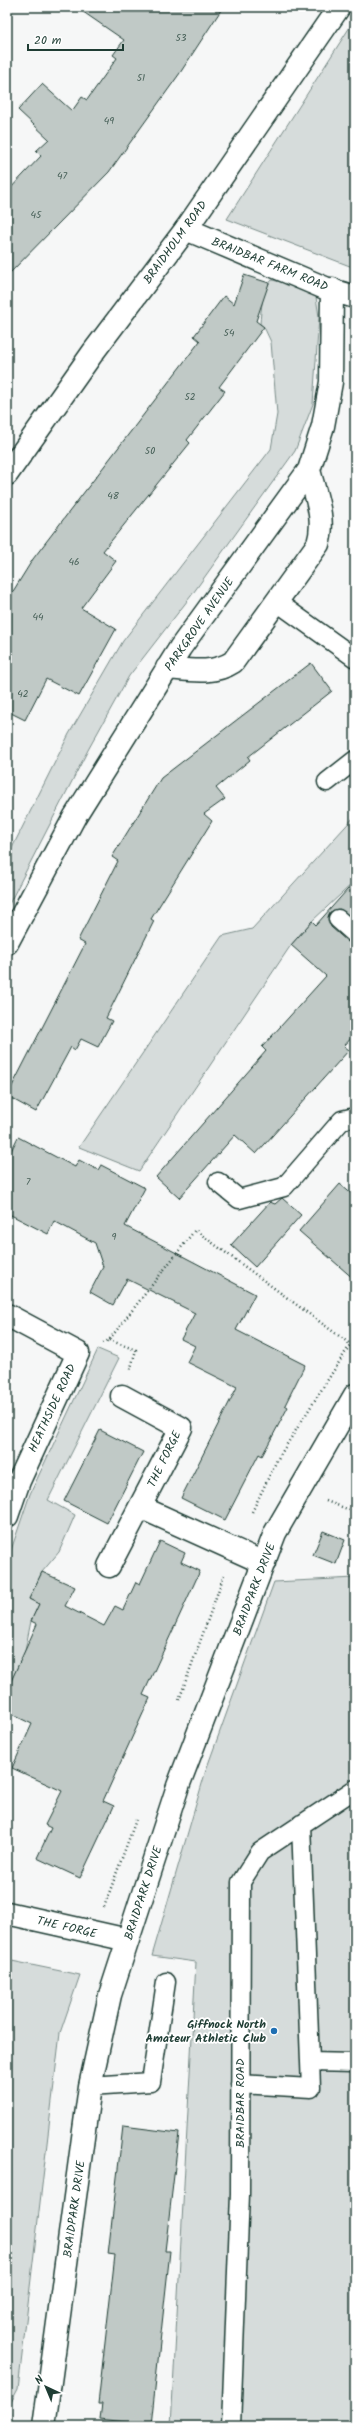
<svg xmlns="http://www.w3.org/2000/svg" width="362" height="2433" viewBox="0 0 362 2433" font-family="Kalam,sans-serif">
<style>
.green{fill:#d6dcdb;stroke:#7a8c88}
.building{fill:#c0c9c6;stroke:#1f3d34}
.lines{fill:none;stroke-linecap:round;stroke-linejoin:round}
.service-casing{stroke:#1f3d34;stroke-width:21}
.minor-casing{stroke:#1f3d34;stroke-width:25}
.tertiary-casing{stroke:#1f3d34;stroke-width:25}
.path{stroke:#1f3d34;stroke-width:2.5;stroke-dasharray:1 3;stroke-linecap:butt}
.service{stroke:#fff;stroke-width:18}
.minor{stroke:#fff;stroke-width:22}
.tertiary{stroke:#fff;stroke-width:22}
.poi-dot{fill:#1f6fb2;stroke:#fff;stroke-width:1.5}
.labels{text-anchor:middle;stroke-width:3.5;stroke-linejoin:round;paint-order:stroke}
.number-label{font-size:10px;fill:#476058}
.street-label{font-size:12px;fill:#1f3d34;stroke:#fff}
.poi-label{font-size:12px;font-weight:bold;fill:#1f3d34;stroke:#fff;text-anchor:end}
</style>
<rect width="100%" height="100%" fill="#f6f7f7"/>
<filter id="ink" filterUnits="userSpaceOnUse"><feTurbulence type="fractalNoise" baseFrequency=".025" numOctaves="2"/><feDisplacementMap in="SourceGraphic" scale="8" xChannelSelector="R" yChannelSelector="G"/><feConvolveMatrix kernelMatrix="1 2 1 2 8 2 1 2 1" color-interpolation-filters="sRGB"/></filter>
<g filter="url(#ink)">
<path class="green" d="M355,19V268L227,219Z
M272,280L308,288L316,297L319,317L313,404L295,451L191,596L129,676L88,750L7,908V858L69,734L123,641L271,449L277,414L271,342L264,327L260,324C261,310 262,289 272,280Z
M355,816V881L312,921L291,945L139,1171L79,1147L222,936L252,929Z
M98,1349L119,1358L48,1500L75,1515L59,1552L42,1572L29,1599L39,1604L31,1621L25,1651L7,1690V1562L30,1494Z
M355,1578V2426H171L196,1962L152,1956L206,1770L274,1582Z
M7,1960L80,1975L60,2033L18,2389L7,2410Z"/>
<path class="building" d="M76,7H223L180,73L109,172L7,276V192L41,156L36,151L49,139L18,110L42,84L72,111L82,97L87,100L117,58L113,55L124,40Z
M244,275L269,283L256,321L264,327L219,387L225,391L187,440L190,443L103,551L116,561L81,608L116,629L79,696L46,679L25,720L7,711V601L33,559L200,341L194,336L224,296L234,304Z
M311,663L332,691L248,757L250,760L216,788L225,799L204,814L212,821L151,919L154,921L106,1018L112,1021L98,1047L81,1039L75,1050L71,1047L36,1112L7,1096L85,944L78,940L118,861L112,857L161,778Z
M355,881V920L340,909L330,912L328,917L331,927L348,942L355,944V1034L344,1046L349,1050L256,1154L235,1135L179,1198L156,1177L266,1051L262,1047L326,976L291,945L312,921L316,925Z
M18,1137L75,1167L79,1160L98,1170L101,1165L145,1188L125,1226L255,1294L236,1330L305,1365L285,1405L288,1407L262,1456L259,1454L225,1520L181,1498L237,1387L187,1362L195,1346L181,1339L195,1313L127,1279L113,1305L90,1292L103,1267L95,1243L54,1221L48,1234L7,1213V1159Z
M340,1184L355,1197V1280L299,1231Z
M282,1198L301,1215L255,1267L231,1245L270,1202L275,1204Z
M100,1430L143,1452L107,1523L64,1501Z
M323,1531L345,1540L336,1564L313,1555Z
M160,1541L185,1553L181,1562L200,1571L143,1695L150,1698L103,1801L114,1806L80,1878L37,1858L51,1828L45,1825L62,1791L12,1768L32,1724L7,1712V1690L37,1624L31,1621L39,1604L29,1599L42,1572L75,1587L65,1606L104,1626L115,1606L123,1610L136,1582L140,1584Z
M123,2126L179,2133L165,2251H170L151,2425L100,2419L102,2404H98L115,2255L108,2254Z"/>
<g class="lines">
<defs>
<path id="service" d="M277,602L355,658
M327,782L355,760
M338,919L355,934
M218,1182L239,1199L284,1187L342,1120L355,1117
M310,2062L355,2063
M240,2084L311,2088L301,1824
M90,2086L151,2082L166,1982
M231,2426L240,2194L241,1882L260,1852L355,1789"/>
<path id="minor" d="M186,229L325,288L355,297
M167,668C189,670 213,675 233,662L318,544C326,520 315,494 309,470
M7,943L75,816L180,648L309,470L323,426L331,382L332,289
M7,1315L78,1353L19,1481L7,1516
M140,1507L264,1563
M109,1566L181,1428L122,1396
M7,1913L128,1940
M44,2426L90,2086L110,1995L178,1786L275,1533L355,1395"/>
<path id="tertiary" d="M7,474L94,351L186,229L339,7"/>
</defs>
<use href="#service" class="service-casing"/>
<use href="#minor" class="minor-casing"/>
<use href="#tertiary" class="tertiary-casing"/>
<path class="path" d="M109,1340L136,1350L130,1371
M103,1343L109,1340L195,1230L350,1344
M326,1501L355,1512
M252,1512L277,1460L355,1337
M179,1700L224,1575
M104,1907L136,1820
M7,2402L12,2426"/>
<use href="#service" class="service"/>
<use href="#minor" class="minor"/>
<use href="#tertiary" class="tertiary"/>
</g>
</g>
<circle class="poi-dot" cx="274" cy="2031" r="4"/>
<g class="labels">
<g class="number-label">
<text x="181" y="41">53</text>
<text x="141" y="81">51</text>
<text x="109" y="124">49</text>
<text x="62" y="179">47</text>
<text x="36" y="218">45</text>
<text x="229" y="336">54</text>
<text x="190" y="400">52</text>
<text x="150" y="454">50</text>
<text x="113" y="499">48</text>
<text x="74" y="565">46</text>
<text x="38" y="620">44</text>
<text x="23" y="697">42</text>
<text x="28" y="1185">7</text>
<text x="114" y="1240">9</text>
</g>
<g class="street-label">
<text transform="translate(175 242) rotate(-54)" y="4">BRAIDHOLM ROAD</text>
<text transform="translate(270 264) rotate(22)" y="4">BRAIDBAR FARM ROAD</text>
<text transform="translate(199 624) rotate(-55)" y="4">PARKGROVE AVENUE</text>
<text transform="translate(52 1408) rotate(-65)" y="4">HEATHSIDE ROAD</text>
<text transform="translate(164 1459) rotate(-64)" y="4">THE FORGE</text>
<text transform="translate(254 1589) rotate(-69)" y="4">BRAIDPARK DRIVE</text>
<text transform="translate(143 1893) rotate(-72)" y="4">BRAIDPARK DRIVE</text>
<text transform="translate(67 1927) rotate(13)" y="4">THE FORGE</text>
<text transform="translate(240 2103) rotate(-90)" y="4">BRAIDBAR ROAD</text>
<text transform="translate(74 2209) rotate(-82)" y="4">BRAIDPARK DRIVE</text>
</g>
<g class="poi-label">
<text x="266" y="2028">Giffnock North<tspan x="266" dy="14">Amateur Athletic Club</tspan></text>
</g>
</g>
<rect width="362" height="2433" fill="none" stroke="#fff" stroke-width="24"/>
<rect x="12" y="12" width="338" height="2409" fill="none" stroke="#1f3d34" stroke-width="1.5" filter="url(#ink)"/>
<g transform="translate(46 2387) rotate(316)" stroke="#ffffff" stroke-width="3" paint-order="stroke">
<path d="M0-3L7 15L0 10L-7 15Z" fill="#1f3d34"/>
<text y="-6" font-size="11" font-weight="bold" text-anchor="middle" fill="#1f3d34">N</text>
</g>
<path d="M28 44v6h95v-6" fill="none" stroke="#1f3d34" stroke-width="2"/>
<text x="34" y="44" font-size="12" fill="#1f3d34" stroke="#ffffff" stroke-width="3" paint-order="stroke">20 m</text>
</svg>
